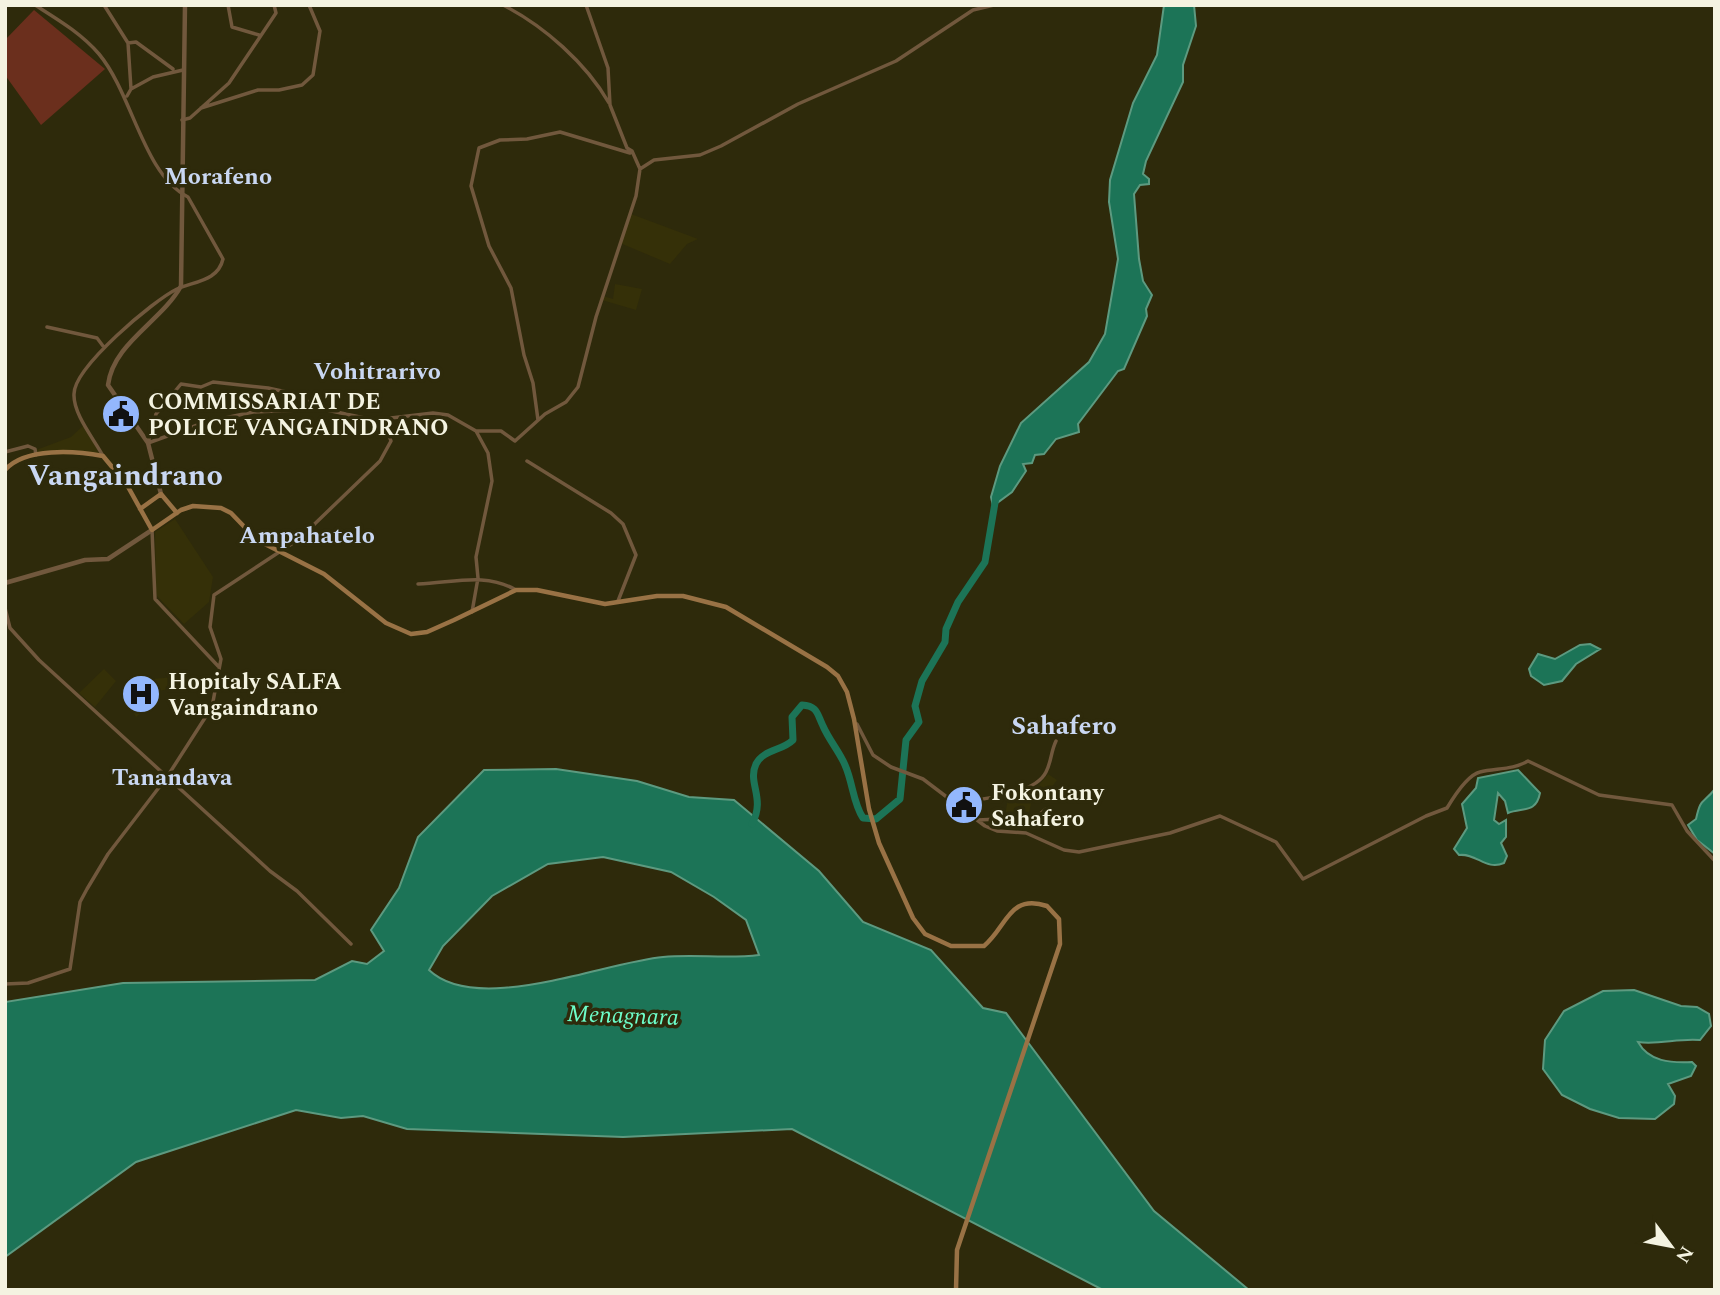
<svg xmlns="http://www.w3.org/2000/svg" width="1720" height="1295" viewBox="0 0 1720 1295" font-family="Spectral,serif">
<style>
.built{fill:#353008}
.green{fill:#6b2f1d}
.water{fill:#1c7457;stroke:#5d9a80;stroke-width:2;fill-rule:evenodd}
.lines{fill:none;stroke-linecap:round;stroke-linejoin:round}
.river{stroke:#1c7457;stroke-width:7}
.minor{stroke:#71583d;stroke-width:3.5}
.tertiary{stroke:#71583d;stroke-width:4.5}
.secondary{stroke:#997245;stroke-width:4.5}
.labels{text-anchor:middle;stroke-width:7;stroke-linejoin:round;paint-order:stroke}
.poi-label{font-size:23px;font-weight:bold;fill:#f4f3e1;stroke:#2e2a0b;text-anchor:start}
.neighbourhood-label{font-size:24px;font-weight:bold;fill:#c9d7f2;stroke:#2e2a0b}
.water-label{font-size:24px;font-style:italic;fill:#6dfeca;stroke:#2e2a0b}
.quarter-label{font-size:26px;font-weight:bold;fill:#c9d7f2;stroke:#2e2a0b}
.district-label{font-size:30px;font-weight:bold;fill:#c9d7f2;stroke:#2e2a0b}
</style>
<rect width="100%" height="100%" fill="#2e2a0b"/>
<path class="built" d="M631,214L698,239L687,244L670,264L620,243Z
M615,284L642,289L636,310L602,300L603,296L613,299Z
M85,424L101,454L37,455L36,450L71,437Z
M175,519L213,577L209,602L184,624L157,596L156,590L155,532Z
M104,669L116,681L95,707L79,693Z
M186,676L175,688L158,691L161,697L136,717L121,691L152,679Z
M1048,774L1057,780L1042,800L1037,795L1032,797L1029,814L1005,815L1009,794L1035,790Z"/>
<path class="green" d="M34,10L105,69L41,125L5,75V40Z"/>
<path class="water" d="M1164,5H1194L1196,26L1183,65V82L1146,161L1143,174L1149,179V184L1140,185L1134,194L1139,259L1143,281L1152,295L1146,309L1147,316L1124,369L1118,371L1078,424L1079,432L1056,439L1044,454L1035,455L1032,463L1023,464L1026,471L1012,492L993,506L991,497L1000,466L1021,423L1089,362L1105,334L1118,259L1109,202L1110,180L1133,103L1157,55Z
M1590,644L1600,649L1576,664L1562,681L1544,685L1531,676L1529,669L1538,654L1555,659L1580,645Z
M556,769L637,781L689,797L734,800L819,871L863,922L931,950L983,1008L1006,1013L1154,1211L1249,1290H1103L792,1129L623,1137L407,1129L363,1116L341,1118L296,1110L136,1162L5,1257V1002L123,983L315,980L352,961L367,964L384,951L371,930L399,888L418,837L484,770ZM603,857L671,872L714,897L746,920L759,955C728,959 695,954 663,957C605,962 477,1016 429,970L443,946L492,896L548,864Z
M1518,770L1540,793C1536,814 1522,807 1508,813L1505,801L1498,793L1494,820L1499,824L1506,820V837L1501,843L1507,856L1504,863C1486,871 1477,853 1459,855L1454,849L1467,828L1462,804L1476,788L1478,778Z
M1715,789V854L1697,840L1688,825L1696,819C1701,797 1702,805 1715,789Z
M1634,990L1681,1006L1697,1007L1709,1014L1711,1026L1700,1040C1678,1038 1659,1045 1638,1042C1649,1062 1671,1063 1692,1062L1696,1066L1691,1076L1668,1084L1675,1096L1674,1104L1655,1119L1619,1118L1590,1109L1562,1095L1543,1069L1545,1040L1564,1011L1603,991Z"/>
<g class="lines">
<path class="river" d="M752,824C766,798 747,783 756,764C764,749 782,751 793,740L792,717L802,705C818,706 817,714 823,726C829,740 839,751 845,765C853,783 853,803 863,818L876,819L900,799L906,740L919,722L915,706L922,681L945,642L946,629L958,602L985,562L996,497"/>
<path class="minor" d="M35,5C57,19 81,33 99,54C133,95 143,174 188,197L223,259C218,281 195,281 177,289C154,300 74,367 74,394C73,414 94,439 103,456
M104,5L128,43L131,89L127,96
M228,5L232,27L259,35
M503,5C544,26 586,63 609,103
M1047,5H1051
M128,43L136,42L173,69
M131,89L153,77L183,70
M201,108L258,90H279L302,85L313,75L320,31L309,5
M182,120L190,118L229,83L276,13L274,5
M640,169L654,160L700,155L721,146L798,104L896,61L973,10L994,5
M47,327L97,338L103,346
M538,420L533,383L524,355L511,288L489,246L471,186L479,148L500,140L527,139L560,132L630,153L632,151
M148,443L206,422L253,412L322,409L374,420L433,413L448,415L476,431H501L515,441L545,414L566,402L578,387L596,317L636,196L640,169L632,151L627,148L610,105L608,68L586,5
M148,443L156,414L181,384L201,387L213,382L268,388L291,393L321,408
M5,452L28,446L35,449L36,455
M527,461L611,513L623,524L636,555L618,601
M152,530L155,599L218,666
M418,584C453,583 485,572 516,590
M5,608L10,628L39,660L270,871L297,891L351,944
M472,612L478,578L476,557L492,481L488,453L476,431
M857,724L873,755L891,767L923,779L985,826L997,831L1026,833L1064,850L1079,852L1170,833L1220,816L1276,842L1303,879L1426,816L1447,808C1453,798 1467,775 1480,772C1496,768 1513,770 1528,761L1599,795L1672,805L1687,831L1715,861
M956,804C980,798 1034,796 1046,772C1051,763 1051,751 1056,741
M978,820L1036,817L1046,809
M5,984L28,983L70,969L80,902L87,889L108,854L167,777L212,707L221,659L210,627L214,595L299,539L380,461L391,441L383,420"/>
<path class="tertiary" d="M161,494L148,443L108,385C113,343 162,321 181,286L185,5
M5,583L85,560L108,559L152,530"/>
<path class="secondary" d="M5,470C25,447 76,451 103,456L127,485L152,530L181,510L193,506L221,508L231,513L257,540L324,574L386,623L411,634L427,632L454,620L516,590H537L605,604L657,596H683L726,607L827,667L838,676L847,692L854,719L869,809L879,843L913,918L925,934L951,946H984C1007,927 1009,893 1047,906L1059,919L1060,944L957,1250L956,1290
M140,509L161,494L177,513"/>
</g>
<defs>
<symbol id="civic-disc" viewBox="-11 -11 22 22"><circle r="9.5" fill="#93b7fd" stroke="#2e2a0b"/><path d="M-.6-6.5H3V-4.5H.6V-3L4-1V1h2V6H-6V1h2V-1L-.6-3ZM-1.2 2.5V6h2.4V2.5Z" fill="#111"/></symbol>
<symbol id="hospital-disc" viewBox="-11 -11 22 22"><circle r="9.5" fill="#93b7fd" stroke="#2e2a0b"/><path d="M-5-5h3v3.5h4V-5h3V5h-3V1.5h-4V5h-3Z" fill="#111"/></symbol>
</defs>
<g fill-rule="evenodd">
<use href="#civic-disc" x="99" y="392" width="44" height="44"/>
<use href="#hospital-disc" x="119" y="672" width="44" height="44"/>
<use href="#civic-disc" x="942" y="783" width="44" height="44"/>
</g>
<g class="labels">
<g class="poi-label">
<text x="148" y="409">COMMISSARIAT DE<tspan x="148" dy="26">POLICE VANGAINDRANO</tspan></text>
<text x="168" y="689">Hopitaly SALFA<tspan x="168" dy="26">Vangaindrano</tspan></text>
<text x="991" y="800">Fokontany<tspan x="991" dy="26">Sahafero</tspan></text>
</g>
<g class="neighbourhood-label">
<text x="218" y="184">Morafeno</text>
<text x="377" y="379">Vohitrarivo</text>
<text x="307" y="543">Ampahatelo</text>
<text x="172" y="785">Tanandava</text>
</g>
<g class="water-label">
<text transform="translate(623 1015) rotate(2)" y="8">Menagnara</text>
</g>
<g class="quarter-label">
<text x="1064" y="734">Sahafero</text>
</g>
<g class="district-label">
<text x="125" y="485">Vangaindrano</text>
</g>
</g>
<rect width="1720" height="1295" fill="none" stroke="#f4f3e1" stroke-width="14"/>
<g transform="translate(1671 1246) rotate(122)" stroke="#2e2a0b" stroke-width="5" paint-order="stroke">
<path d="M0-5L12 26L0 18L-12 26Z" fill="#f4f3e1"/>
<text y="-10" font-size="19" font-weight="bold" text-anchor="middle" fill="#f4f3e1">N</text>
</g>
</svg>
